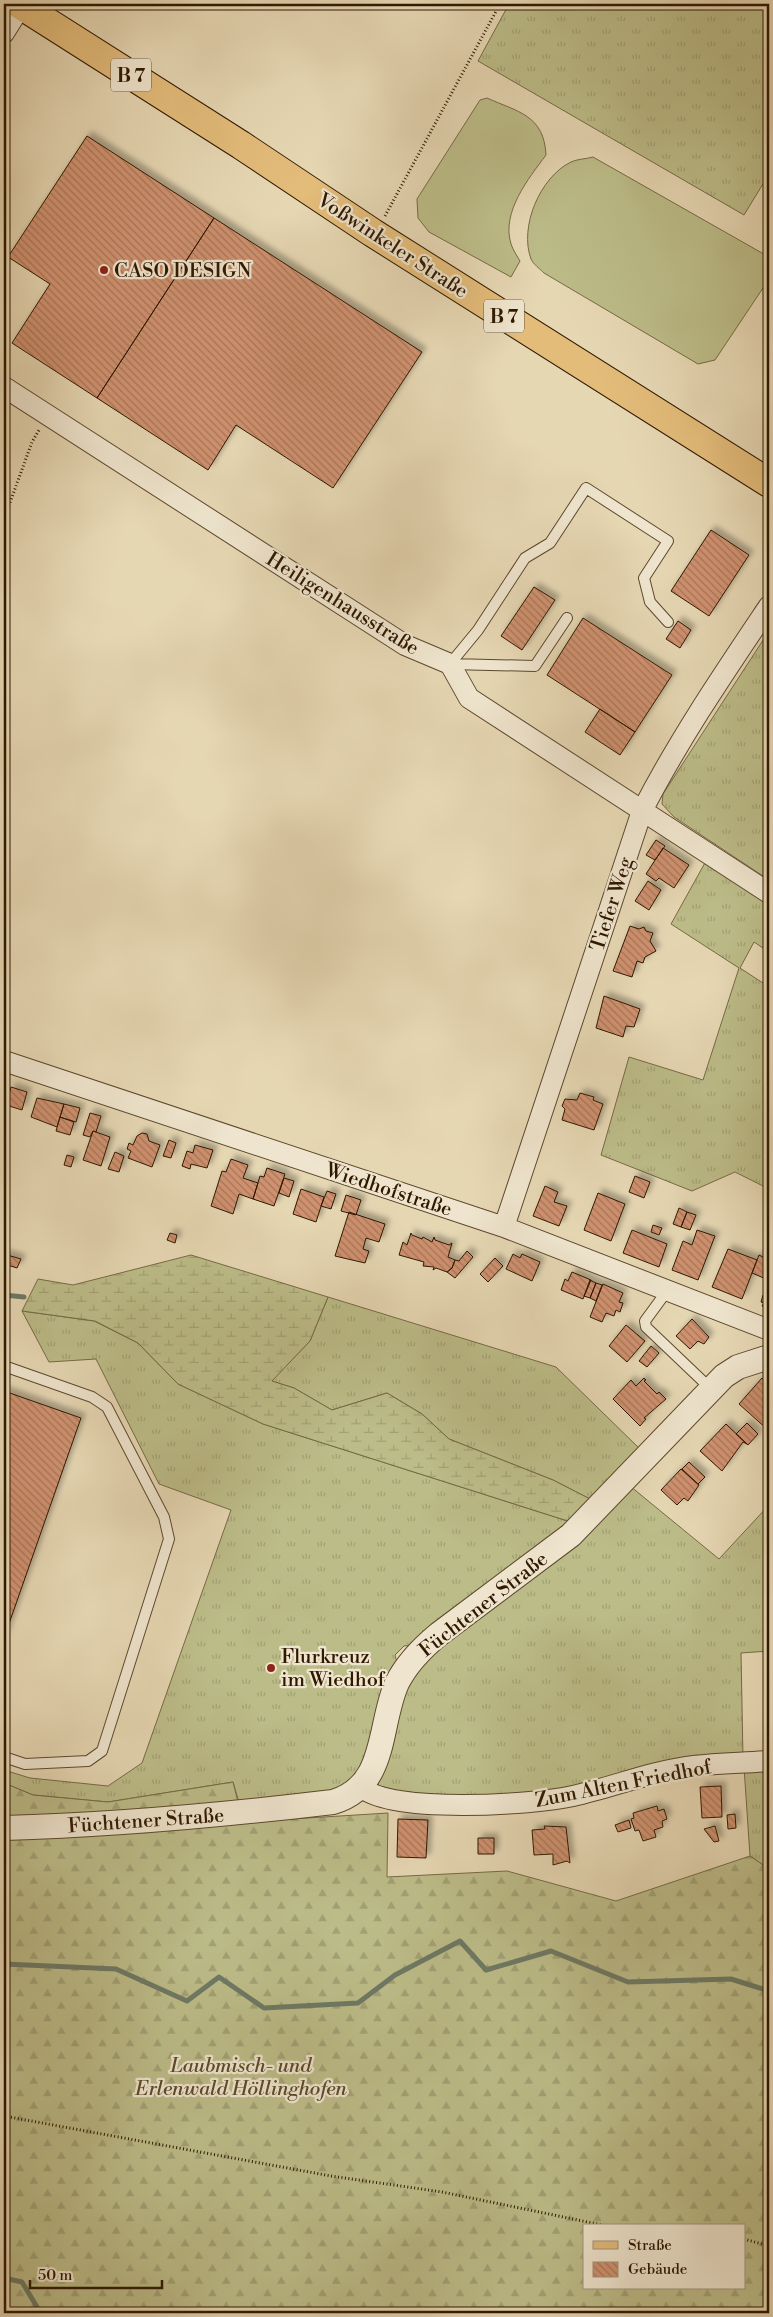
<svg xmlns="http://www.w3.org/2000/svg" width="773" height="2317" viewBox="0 0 773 2317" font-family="'Libre Bodoni',serif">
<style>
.grass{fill:url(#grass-tufts);stroke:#766a44}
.forest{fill:url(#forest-firs);stroke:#766a44;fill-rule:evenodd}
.wetland{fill:url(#wetland-marsh);stroke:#766a44}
.garden{fill:#bcbc88;stroke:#766a44}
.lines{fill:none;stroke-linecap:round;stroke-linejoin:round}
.stream{stroke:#6d7964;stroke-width:5}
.building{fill:url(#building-back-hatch);stroke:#2f1800;filter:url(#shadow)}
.service-casing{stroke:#5d482d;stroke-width:12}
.minor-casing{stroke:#5d482d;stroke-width:22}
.tertiary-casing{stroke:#5d482d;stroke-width:26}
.primary-casing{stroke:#2f1800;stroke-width:30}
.path{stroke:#2f1800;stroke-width:3;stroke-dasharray:1 2.5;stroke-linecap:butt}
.service{stroke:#efe5ce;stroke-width:10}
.minor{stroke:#efe5ce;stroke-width:20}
.tertiary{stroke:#efe5ce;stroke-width:24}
.primary{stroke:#e3bc7a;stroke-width:28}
.poi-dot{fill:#8f2418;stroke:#efe5ce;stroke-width:2}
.labels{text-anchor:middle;stroke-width:4.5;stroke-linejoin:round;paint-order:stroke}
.shield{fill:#efe5ce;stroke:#69563e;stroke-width:1}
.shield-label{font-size:19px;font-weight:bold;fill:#2f1800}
.street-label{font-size:20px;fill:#2f1800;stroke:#efe5ce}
.poi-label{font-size:20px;fill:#2f1800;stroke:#efe5ce;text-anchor:start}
.park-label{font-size:20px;font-style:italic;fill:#594929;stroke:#efe5ce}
</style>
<defs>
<pattern id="grass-tufts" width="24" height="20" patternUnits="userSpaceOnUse" patternTransform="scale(1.25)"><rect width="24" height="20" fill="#bcbc88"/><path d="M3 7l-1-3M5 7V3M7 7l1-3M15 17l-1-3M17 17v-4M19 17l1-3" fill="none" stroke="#a2a174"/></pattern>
<pattern id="forest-firs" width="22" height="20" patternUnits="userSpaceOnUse" patternTransform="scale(1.25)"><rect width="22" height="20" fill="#bcbc88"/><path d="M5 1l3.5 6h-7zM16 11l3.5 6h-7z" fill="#a2a174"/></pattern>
<pattern id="wetland-marsh" width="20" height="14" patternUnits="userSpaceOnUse" patternTransform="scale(1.25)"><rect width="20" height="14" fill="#bcbc88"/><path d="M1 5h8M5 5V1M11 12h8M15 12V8" fill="none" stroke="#a2a174"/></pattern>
<pattern id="building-back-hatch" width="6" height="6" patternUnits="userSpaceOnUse" patternTransform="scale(1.25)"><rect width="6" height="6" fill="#cf916f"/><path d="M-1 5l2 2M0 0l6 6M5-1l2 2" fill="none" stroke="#a87559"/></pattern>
<filter id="shadow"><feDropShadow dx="4.5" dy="-4.5" stdDeviation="2.5" flood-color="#0004"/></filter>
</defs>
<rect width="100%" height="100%" fill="#e6d7b3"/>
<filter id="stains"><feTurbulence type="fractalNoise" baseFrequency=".004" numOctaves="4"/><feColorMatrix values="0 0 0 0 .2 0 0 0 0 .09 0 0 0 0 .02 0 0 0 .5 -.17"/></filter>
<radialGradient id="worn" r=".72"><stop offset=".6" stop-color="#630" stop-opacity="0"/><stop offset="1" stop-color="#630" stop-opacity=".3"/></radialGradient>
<path class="grass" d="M509,4H769V174L744,215L478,61Z
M769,631V880L674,817L662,804L663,794Z
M706,861L769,901V952L754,942L740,968L769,987V1189L735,1172L692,1191L601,1155L629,1057L703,1080L739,968L671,924Z
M328,1297L556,1367L642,1451L598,1503L553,1480L449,1439L422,1414L387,1393L332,1410L294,1388L271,1381L310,1341Z
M22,1311L94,1321L138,1343L178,1384L263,1424L574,1523L414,1645L404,1646L395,1655L398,1667L367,1766L332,1795L240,1806L233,1782L108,1802L33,1795L4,1783V1770L30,1778L108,1786L142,1763L231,1510L159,1484L96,1359L49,1362Z
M630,1486L719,1559L769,1505V1651L741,1653L743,1758L603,1784L471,1799L380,1789L377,1781L400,1699L425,1657Z
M769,1766V1869L750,1856L744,1767Z"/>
<path class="forest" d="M233,1782L243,1822L388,1813L387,1877L507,1871L616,1901L750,1856L769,1869V2313H4V1783L33,1795L108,1802ZM584,2226H744V2288H584Z"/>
<path class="wetland" d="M191,1255L328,1297L310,1341L272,1381L294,1388L332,1410L387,1393L422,1414L449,1439L553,1480L598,1503L574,1523L263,1424L178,1384L138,1343L95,1321L22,1311L38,1279L73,1285Z"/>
<path class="garden" d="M487,98C518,112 544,115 546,155C529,178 501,212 511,244C513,250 517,256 520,261L511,277L429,232L418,218L417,199L480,100Z
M593,157L769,257V279L715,360L698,364L544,273C540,269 533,264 531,259C519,227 540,177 571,162C577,159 586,159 593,157Z"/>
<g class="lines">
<path class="stream" d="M4,1295L24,1297
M4,1964L116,1969L187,2001L219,1977L264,2008L358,2003L395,1975L460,1941L486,1970L551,1951L628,1982L731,1979L769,1991
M4,2278L22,2282L40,2312L45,2313"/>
</g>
<path class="building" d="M87,136L214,218L97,398L12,343L50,284L8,257Z
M214,218L422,352L333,488L236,425L208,470L97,398Z
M711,530L749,555L709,616L671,591Z
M534,587L555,600L522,650L501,636Z
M583,618L672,675L635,732L547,675Z
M678,621L691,630L680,648L666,639Z
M600,709L635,732L620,755L585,732Z
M656,840L665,846L655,860L646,855Z
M663,848L689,865L674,888L659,878L656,881L646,874Z
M648,881L661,890L649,910L635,901Z
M630,926L639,929L644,927L646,931L653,933L650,941L656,951L645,957L643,963L637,961L632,977L613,971Z
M604,996L640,1009L634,1027L626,1026L623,1037L596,1028Z
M11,1087L27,1092L22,1110L6,1105Z
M580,1093L594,1097L593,1100L603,1104L594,1130L562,1120L565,1109L562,1106L565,1099L577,1100Z
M37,1098L64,1104L57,1127L31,1117Z
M64,1104L80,1108L76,1122L60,1117Z
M90,1113L101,1116L96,1132L93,1131L90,1137L83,1135Z
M60,1117L74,1122L70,1135L56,1131Z
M93,1131L110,1137L101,1166L83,1160Z
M142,1133L147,1134L149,1141L160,1145L152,1167L128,1158L131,1151L127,1149L129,1143L133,1145L137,1136Z
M169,1140L176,1143L171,1158L163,1156Z
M195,1145L213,1150L207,1168L191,1164L190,1169L182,1166L187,1151L193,1153Z
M115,1152L124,1156L119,1172L108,1169Z
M67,1155L74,1157L71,1167L64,1165Z
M231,1159L248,1165L243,1178L258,1183L253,1199L239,1194L233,1214L211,1206L222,1171L226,1172Z
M267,1168L285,1174L274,1206L253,1199L260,1176L264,1177Z
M635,1176L650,1182L644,1198L629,1192Z
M284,1178L294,1181L289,1197L279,1193Z
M545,1186L558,1192L554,1202L567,1206L559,1226L533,1216Z
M301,1189L324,1197L316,1222L293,1214Z
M327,1191L336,1194L331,1209L321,1206Z
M598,1193L625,1204L611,1241L584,1230Z
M346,1195L361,1200L356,1215L341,1211Z
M679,1208L687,1212L681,1227L673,1224Z
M349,1212L385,1224L379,1242L366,1238L363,1249L369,1251L365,1263L335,1256Z
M687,1212L696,1215L690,1230L681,1227Z
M653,1225L662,1228L659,1235L651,1232Z
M632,1230L667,1244L659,1267L623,1253Z
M697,1230L715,1236L698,1280L672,1270L683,1241L692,1245Z
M170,1233L177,1235L175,1243L167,1240Z
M411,1233L412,1235L422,1239L423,1237L432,1242L434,1237L435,1240L449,1245L452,1243L448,1257L455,1260L452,1268L447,1272L436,1268L433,1270L434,1267L423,1266L424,1262L399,1255L403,1242L407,1245Z
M728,1249L757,1260L742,1299L712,1287Z
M467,1251L473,1257L455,1278L447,1272L452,1268L455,1260L459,1261Z
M4,1254L21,1259L17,1268L4,1264Z
M513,1254L520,1258L522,1254L540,1262L532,1281L506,1269Z
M759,1255L769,1260V1272L766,1279L752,1273Z
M495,1258L503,1266L488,1282L480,1274Z
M572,1272L591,1280L583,1299L561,1290L565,1279L568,1281Z
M590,1280L596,1283L590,1298L584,1296Z
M596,1283L602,1285L596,1301L590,1298Z
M603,1284L623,1293L619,1302L623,1303L620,1312L616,1310L614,1316L606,1313L602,1322L590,1317Z
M769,1289V1309L762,1306L764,1303L761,1302L763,1295L767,1296Z
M692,1319L709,1337L704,1344L698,1341L690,1349L676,1336Z
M626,1325L645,1341L627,1362L609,1346Z
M651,1346L659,1353L647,1367L639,1361Z
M644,1378L646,1380L644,1381L657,1394L659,1392L666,1399L644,1418L646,1419L640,1426L613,1399L631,1380L636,1386Z
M762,1378L769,1386L768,1430L739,1404Z
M4,1391L81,1418L4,1638Z
M747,1423L758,1434L748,1445L736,1434Z
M726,1424L747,1444L743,1442L722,1471L700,1451Z
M689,1462L705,1477L698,1484L682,1469Z
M681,1469L699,1485L688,1501L684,1498L677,1505L661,1490Z
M721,1786L722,1817L702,1818L700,1787Z
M657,1806L658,1811L664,1809L667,1819L662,1821L663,1827L654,1830L656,1837L643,1841L639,1830L635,1831L631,1819L634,1818L633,1813Z
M735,1814L736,1828L728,1829L727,1815Z
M398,1819L428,1820L426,1858L397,1857Z
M629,1820L631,1828L618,1832L615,1825Z
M544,1826L566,1827L570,1863L567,1861L553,1865V1854L534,1855L532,1830L545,1829Z
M715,1826L719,1841L714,1842L704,1829Z
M478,1838H494V1854H478Z"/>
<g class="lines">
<defs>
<path id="service" d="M450,664L478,630L525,558L550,543L586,488L668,541L644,578L650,602L668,622
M450,664L535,666L567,618
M667,1291L645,1321L646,1327L710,1388
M4,1366L92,1397L107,1407L164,1517L169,1539L102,1751L88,1761L25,1764L4,1757"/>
<path id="minor" d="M4,33L21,6
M4,387L405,645L450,664L469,698L769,893
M4,1061L504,1227L769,1330
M504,1227L642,811C679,739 724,673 769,606
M361,1787C390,1814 533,1805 573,1796C613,1787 652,1771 694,1766C719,1763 744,1763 769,1761"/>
<path id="tertiary" d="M4,1828C114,1825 223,1815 333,1802C388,1786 378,1725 397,1683C407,1663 422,1648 439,1634L571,1535L724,1376L738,1367L769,1357"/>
<path id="primary" d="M19,4L241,145L373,233L769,483"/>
</defs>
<use href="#service" class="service-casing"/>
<use href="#minor" class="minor-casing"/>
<use href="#tertiary" class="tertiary-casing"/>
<use href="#primary" class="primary-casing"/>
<path class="path" d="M385,216L500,4
M4,519L32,442L39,430
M4,2116L331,2176L442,2192L607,2226
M744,2239L769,2246"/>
<use href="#service" class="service"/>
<use href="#minor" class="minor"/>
<use href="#tertiary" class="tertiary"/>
<use href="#primary" class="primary"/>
</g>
<g class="poi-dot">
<circle cx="104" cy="270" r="5"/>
<circle cx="271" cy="1668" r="5"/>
</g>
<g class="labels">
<g class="shield">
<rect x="111" y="58.5" width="40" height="33" rx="4"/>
<rect x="484" y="299.5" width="40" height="33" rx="4"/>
</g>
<g class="shield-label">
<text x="131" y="82">B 7</text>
<text x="504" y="323">B 7</text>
</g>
<g class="street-label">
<text transform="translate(393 245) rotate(33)" y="7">Voßwinkeler Straße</text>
<text transform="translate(343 603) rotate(32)" y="7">Heiligenhausstraße</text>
<text transform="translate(611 904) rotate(-72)" y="7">Tiefer Weg</text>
<text transform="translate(389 1189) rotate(18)" y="7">Wiedhofstraße</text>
<text transform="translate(483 1604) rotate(-38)" y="7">Füchtener Straße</text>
<text transform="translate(623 1783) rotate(-11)" y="7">Zum Alten Friedhof</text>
<text transform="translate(146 1820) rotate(-4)" y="7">Füchtener Straße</text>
</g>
<g class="poi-label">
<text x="114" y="277">CASO DESIGN</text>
<text x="281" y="1663">Flurkreuz<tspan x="281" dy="23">im Wiedhof</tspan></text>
</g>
<g class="park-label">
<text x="241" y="2072">Laubmisch- und<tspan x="241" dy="23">Erlenwald Höllinghofen</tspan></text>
</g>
</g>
<rect width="773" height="2317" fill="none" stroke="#e6d7b3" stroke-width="20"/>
<rect x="5" y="5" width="763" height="2307" fill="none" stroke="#2f1800" stroke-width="2.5"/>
<rect x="10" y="10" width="753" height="2297" fill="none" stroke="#2f1800"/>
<rect x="583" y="2224" width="162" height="65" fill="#efe5ce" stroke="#a2937c"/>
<rect x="593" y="2241" width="25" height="8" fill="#e3bc7a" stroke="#a2937c"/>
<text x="628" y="2250" font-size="15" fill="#2f1800">Straße</text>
<rect x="593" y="2262" width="25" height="15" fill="url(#building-back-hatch)" stroke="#a2937c"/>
<text x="628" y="2274" font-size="15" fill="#2f1800">Gebäude</text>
<path d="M30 2280v8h132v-8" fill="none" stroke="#2f1800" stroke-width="2.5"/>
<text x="38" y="2280" font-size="15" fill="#2f1800" stroke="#efe5ce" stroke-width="4" paint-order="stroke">50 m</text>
<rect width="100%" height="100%" filter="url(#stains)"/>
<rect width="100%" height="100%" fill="url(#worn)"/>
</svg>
